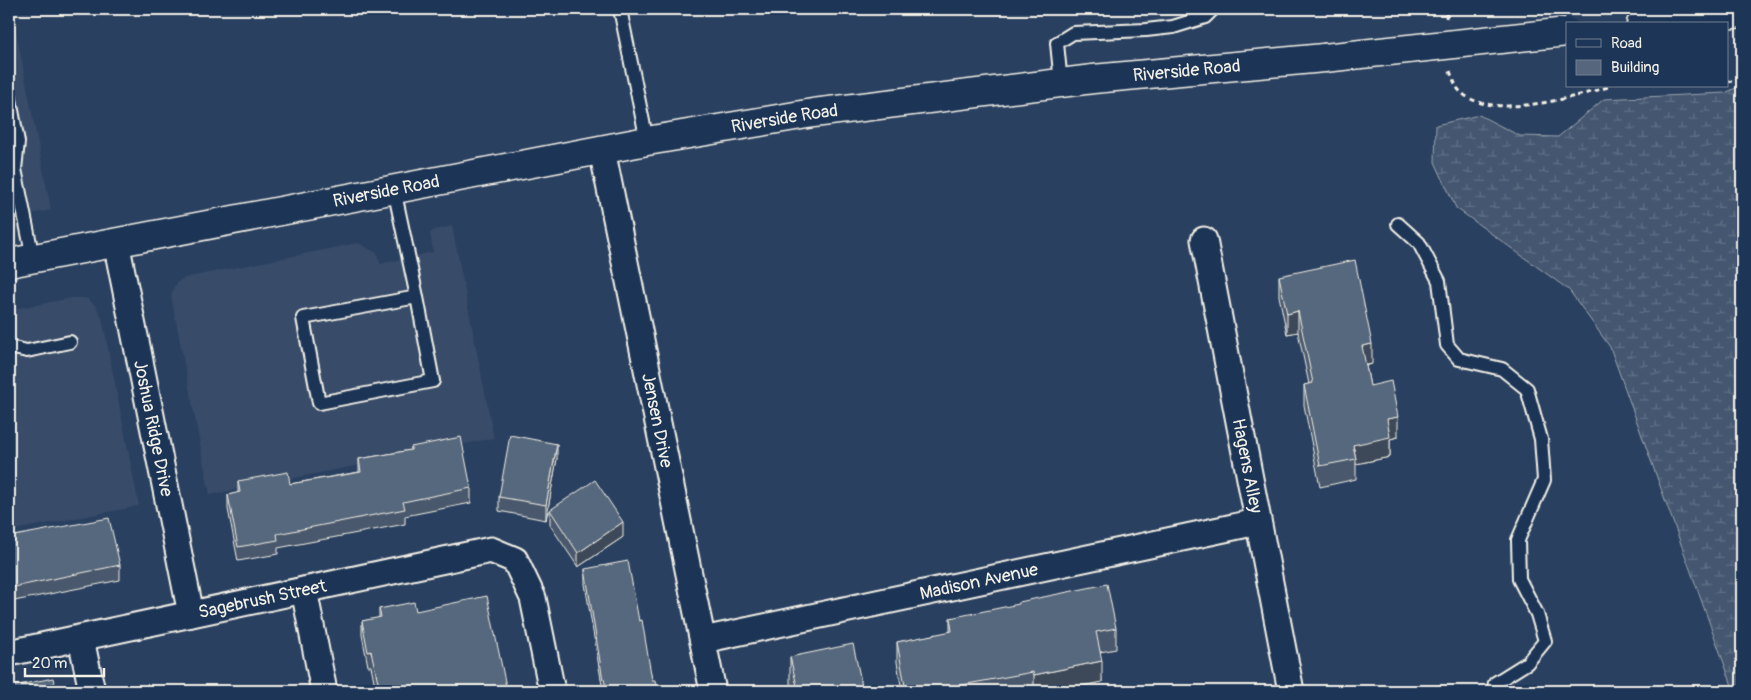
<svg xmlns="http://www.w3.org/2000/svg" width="1751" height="700" viewBox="0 0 1751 700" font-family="Pangolin,sans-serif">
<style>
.built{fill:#374c69}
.wetland{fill:url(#wetland-marsh);stroke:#9ca4ac}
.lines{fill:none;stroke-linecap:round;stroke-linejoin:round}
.lane-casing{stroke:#f4f1e8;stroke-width:16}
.street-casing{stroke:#f4f1e8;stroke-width:29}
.secondary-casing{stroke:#f4f1e8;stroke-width:31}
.path{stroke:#f4f1e8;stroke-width:3;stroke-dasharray:5 4;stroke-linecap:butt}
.lane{stroke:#1d3557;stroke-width:12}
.street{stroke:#1d3557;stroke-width:25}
.secondary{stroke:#1d3557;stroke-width:28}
.secondary-bridge-casing{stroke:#f4f1e8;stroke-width:31;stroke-linecap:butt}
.secondary-bridge{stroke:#1d3557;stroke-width:28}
.wall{fill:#4a596c;stroke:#f4f1e8}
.shaded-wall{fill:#3c4858;stroke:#f4f1e8}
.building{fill:#56677d;stroke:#f4f1e8}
.labels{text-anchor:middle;stroke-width:4;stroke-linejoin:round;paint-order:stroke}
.street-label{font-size:18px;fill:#f4f1e8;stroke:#1d3557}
</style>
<defs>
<pattern id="wetland-marsh" width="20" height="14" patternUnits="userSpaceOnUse" patternTransform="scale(1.25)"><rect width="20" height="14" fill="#445771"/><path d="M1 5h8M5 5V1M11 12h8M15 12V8" fill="none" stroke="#607085"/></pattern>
</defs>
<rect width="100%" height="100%" fill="#2a4060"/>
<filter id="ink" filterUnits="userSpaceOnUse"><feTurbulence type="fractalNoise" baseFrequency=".02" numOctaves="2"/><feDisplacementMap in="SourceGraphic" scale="10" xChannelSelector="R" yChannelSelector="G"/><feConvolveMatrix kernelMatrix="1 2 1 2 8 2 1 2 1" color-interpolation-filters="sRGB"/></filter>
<g filter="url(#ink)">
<path class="built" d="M9,9H12L16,31L51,210L9,218Z
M452,226L494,438L210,495L171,296L174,287L180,280L189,277L358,243L377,253L380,264L433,252L430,233L435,230Z
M72,298H86L96,306L102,318L139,506L9,531V310Z"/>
<path class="wetland" d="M1742,85V691H1734L1610,347L1569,290L1456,208L1435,162L1436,125L1479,115L1520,136L1558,137L1604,99L1725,93Z"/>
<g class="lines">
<defs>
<path id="lane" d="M620,9L647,141
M1061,83L1057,43L1073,33L1146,30L1173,27L1205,17L1213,9
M9,94L18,142L15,169L33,258
M394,189L417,297
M1398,224L1419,243L1439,281L1447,345L1459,359L1502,369L1527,389L1541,439L1544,480L1518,540L1519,579L1537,614L1545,641L1527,663L1495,683L1493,691
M417,297L433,381L319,403L303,318Z
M9,347L27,351L70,342"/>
<g id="street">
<path id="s1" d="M602,150L713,691"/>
<path id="s2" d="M1204,240L1291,691"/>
<path id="s3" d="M116,242L191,614"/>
<path d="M304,590L324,691"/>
<path d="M81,639L92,691"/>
<path id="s4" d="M703,640L1257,522"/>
<path id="s5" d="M9,653L491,550L515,560L533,598L552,691"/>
</g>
<g id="secondary">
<path d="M1641,24L1742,13"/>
<path id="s6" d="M9,263L647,141L813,113L1093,79L1324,58"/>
</g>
</defs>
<use href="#lane" class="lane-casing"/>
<use href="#street" class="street-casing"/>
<use href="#secondary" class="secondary-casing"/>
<path class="path" d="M1446,18L1447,9
M1450,71C1452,77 1455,84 1458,89C1485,123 1576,97 1611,86
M1727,82L1738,80L1742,77"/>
<use href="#lane" class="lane"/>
<use href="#street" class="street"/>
<use href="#secondary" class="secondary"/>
<defs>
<path id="secondary-bridge" d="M1324,58L1567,32"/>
</defs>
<use href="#secondary-bridge" class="secondary-bridge-casing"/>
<use href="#secondary-bridge" class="secondary-bridge"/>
</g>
<path class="wall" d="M1279,276L1372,364L1366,366L1370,386L1398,437L1390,439V457L1356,464V479L1320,487L1304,405V385L1309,384L1298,332L1287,334L1279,296Z
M411,447L471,488V503L405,516V524L278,548V554L238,561L228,509V495L238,493V481L290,484L359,472V459L411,450Z
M557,458L546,520L499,511V497Z
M550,510L623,537L578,567L550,525Z
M9,537L120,565V580L9,602Z
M585,569L639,621L652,680L657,691H603L585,584Z
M379,609L416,611L507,691H376L371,666H368L362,635V621L379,618Z
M950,618L1116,628V649L1100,652L1102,682L1056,691H902L897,662V642L950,632Z
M790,657L863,691H780V689L791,687L790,683Z"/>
<path class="shaded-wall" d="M1298,311V332L1287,334V314Z
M1372,344V364L1362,366V346Z
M1398,417V437L1390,439V457L1356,464V459L1353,445L1387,419Z
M557,444V458L546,520V505Z
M623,522V537L578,567V553Z
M1102,661V682L1056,691H1034V675Z"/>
<path class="building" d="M1355,260L1372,344L1362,346L1370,386L1391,381L1398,417L1387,419L1390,437L1353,445L1356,459L1320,466L1304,385L1313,383L1298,311L1287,314L1279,276Z
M510,435L557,444L546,505L499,497Z
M461,437L471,488L403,502L405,509L277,534L278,540L238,547L228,495L240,492L238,481L288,472L290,484L361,472L359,459L411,450V447Z
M595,480L623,522L578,553L550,510Z
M109,518L120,565L9,588V537Z
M628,561L639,621L642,620L652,680H655L657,691H607L604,679L603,680L585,569Z
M1107,584L1116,628L1096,632L1102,661L1034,675L1033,672L929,691H906L897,642L952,631L950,618L1019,604V602Z
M487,596L507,691H380L371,651L368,652L362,621L381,617L379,609L414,602L416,611Z
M853,644L863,691H780V689L797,686L790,657Z
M53,678L56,691H9V687Z"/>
</g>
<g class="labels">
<g class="street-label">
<text dy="6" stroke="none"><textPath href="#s6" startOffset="1194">Riverside Road</textPath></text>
<text dy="6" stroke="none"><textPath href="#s6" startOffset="789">Riverside Road</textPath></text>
<text dy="6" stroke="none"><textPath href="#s6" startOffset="384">Riverside Road</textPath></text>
<text dy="6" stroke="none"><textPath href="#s1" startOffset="276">Jensen Drive</textPath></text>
<text dy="6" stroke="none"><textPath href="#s3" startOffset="190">Joshua Ridge Drive</textPath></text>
<text dy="6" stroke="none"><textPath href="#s2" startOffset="230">Hagens Alley</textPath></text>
<text dy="6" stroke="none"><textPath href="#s4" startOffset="282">Madison Avenue</textPath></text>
<text dy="6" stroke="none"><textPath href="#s5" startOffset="259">Sagebrush Street</textPath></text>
</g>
</g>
<rect width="1751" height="700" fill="none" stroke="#1d3557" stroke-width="30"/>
<rect x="15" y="15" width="1721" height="670" fill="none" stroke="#f4f1e8" stroke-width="2" filter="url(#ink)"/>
<rect x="1566" y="22" width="162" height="65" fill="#1d3557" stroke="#738091"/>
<rect x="1576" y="39" width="25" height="8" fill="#1d3557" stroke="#738091"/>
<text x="1611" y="48" font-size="15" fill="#f4f1e8">Road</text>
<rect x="1576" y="60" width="25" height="15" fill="#56677d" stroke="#738091"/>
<text x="1611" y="72" font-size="15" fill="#f4f1e8">Building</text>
<path d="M25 668v8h79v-8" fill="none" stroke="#f4f1e8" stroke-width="2.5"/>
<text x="32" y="668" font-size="15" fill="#f4f1e8" stroke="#1d3557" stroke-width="4" paint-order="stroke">20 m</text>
</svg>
